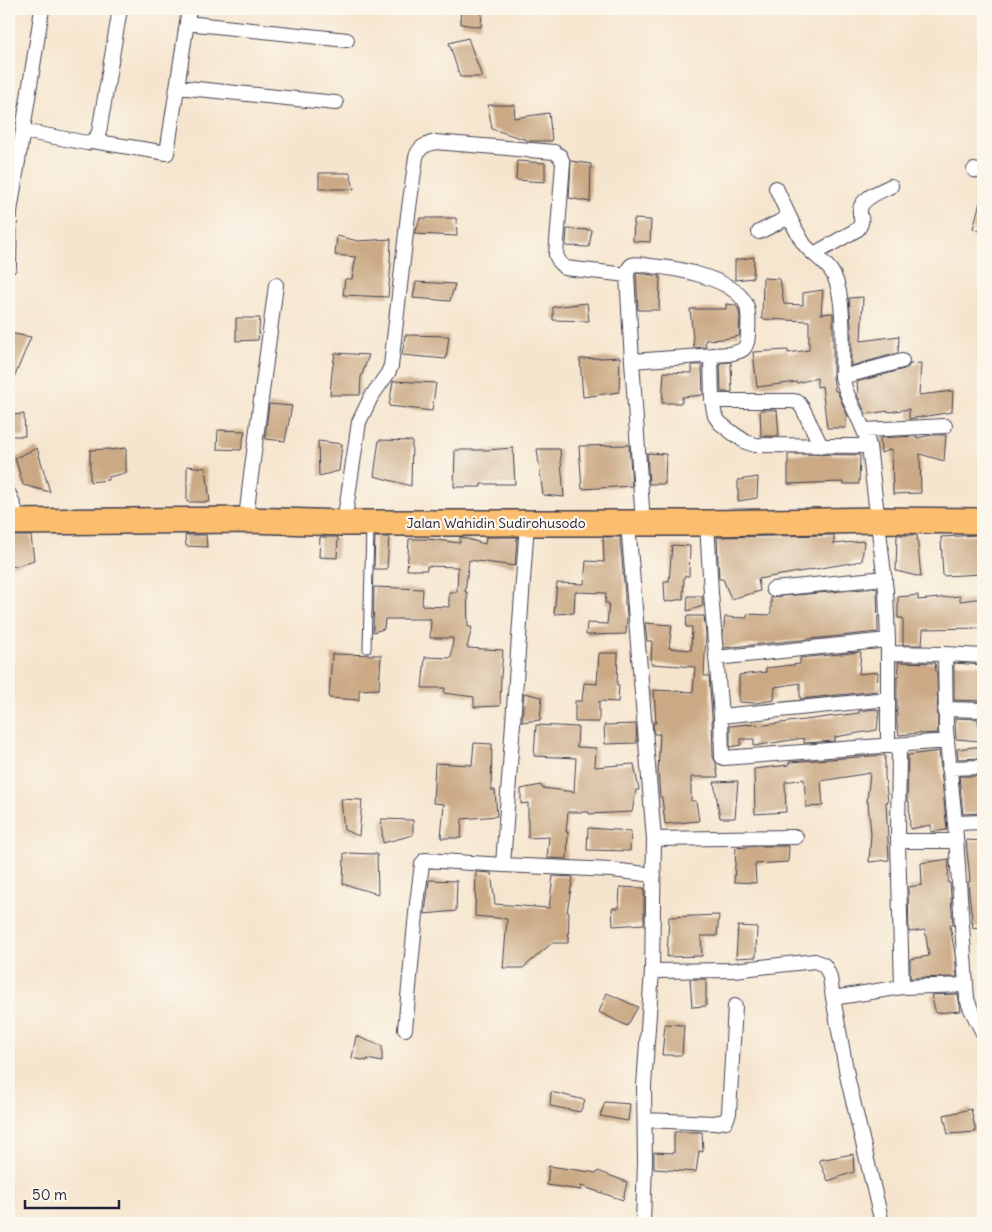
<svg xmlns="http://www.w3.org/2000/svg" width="992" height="1232" viewBox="0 0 992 1232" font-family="Delius,sans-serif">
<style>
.building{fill:#caa984}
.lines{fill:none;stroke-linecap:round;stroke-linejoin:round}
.lane-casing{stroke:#423f51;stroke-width:9}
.street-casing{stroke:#423f51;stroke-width:16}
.highway-casing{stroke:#423f51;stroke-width:28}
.lane{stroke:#fff;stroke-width:7}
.street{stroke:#fff;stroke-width:14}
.highway{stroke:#fbbe6e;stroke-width:25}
.labels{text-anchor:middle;stroke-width:4.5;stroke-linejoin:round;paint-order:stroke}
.street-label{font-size:14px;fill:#22223b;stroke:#fbf7ec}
</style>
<rect width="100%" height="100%" fill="#fbf7ec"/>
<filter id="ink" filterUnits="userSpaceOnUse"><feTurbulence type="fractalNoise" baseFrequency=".02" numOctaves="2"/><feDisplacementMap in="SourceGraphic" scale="10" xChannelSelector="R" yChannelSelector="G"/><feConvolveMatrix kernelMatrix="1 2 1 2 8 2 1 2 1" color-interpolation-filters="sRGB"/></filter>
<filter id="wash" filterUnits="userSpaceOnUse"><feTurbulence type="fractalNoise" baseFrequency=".0096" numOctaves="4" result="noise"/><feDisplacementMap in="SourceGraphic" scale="20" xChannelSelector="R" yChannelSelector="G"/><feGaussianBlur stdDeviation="1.12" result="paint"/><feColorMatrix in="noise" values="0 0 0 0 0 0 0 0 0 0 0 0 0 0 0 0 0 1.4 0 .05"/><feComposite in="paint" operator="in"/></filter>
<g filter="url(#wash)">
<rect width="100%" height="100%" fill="#f6e5ce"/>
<g id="blocks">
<path class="building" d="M460,9H482L481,27L461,24Z
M468,38L482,77H460L449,43Z
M488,105H515L514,118L549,113L552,141H527V140L492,129Z
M517,161L545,163V182L516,180Z
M571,161L591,164L590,202L569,198Z
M319,173H350L354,189H319Z
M980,202H983V232L973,229Z
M420,218H456L457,236L415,234Z
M634,219L651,220L650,242L633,241Z
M567,229L592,230L589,247L566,246Z
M337,236L358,241L391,239L390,263H391L388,297L343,295L345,279H352L356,257L335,255Z
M754,257L753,278L735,280V260Z
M636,273L660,276L659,310H638Z
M763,278L780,279L784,304L803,305V293L823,290L821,314L833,313V377L835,391H837L848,417L846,418V428H827L822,386L817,387V378L797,383V382L757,387L753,352L788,350V353L809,350V321L762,319Z
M416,282L455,284L450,301L413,298Z
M863,297L861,341L899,336L898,353L851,366V324L849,298Z
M587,303L589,321L553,320V307Z
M726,304L735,305L738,308L740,316L739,336L724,339L705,340L706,347L694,348L690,309H726Z
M236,318H260L258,340L236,341Z
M9,333L31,337L9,390Z
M405,335L449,336L446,359L402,355Z
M335,353L369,355L361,377L360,395H330L332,372Z
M620,357L619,392L583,397L580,359Z
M731,362L732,392H721L720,363Z
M921,363L919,395L953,391L952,412L909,419V409L889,412V411L866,414L857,394H858L857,382L904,369L908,367L910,364Z
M692,365H702L703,395L682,397V403H662L664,372L692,373Z
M393,381L436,383L432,411L389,406Z
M269,404L292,406L285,441L265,439Z
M760,410H777L779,436H761Z
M24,414L25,436H9V415Z
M218,430L245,431L241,450L217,449Z
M932,435H946L944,461L920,454L921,493L893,494L892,449L881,453L880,438L917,436V438Z
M379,440L412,441L411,486L374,476Z
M318,441L342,444L339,471L319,476Z
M629,445L632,486L582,489L579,446Z
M37,448L50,492L23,485L15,458Z
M126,448V473L108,477V480L90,482V450L110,449V450Z
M513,448L515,484H481V487H454L455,450H486Z
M537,449H560L564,497L543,495Z
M647,453L666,454L665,484H649Z
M788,454L860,455L859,484H843V482L788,484Z
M187,466L206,468L210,502H187Z
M758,477L757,498L738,501V480Z
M185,535H206L207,547L186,546Z
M834,535V544L864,541L862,561L758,579L760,591L731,599L723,579H719L717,537Z
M897,535H917L921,577L896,571Z
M978,535L979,557H983V574L943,576L941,537Z
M9,536H31L34,560L17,566L9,567Z
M320,537H338L337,558L319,557Z
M375,537H389L387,569H374Z
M460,537L485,544L486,537H517L515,566L469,560L465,592H467L468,627H472L467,648L503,650L501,676L500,706L474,707V697L444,693L445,688H422L425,657L451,658L453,638H430L431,619H385L384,629L373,632L374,587L423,589L422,606L449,607V592H457L458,567L427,566V570H407L409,539H428L460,543Z
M603,537H620L625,595V604H626L627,614L626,634L586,635L587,623L607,624L609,603H605L606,593L575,592L574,613L554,614L557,583L584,584L586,561L604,562Z
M672,545L690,546L689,576H684L683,599L665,602L664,581H669Z
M877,588L878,632L742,646L724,648L723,636L725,617L747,618V614L769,615L770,613H771V597Z
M918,595V600L960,596V601L983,598V628L923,629L922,645H903V618H898V597Z
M688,596H702L703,606L687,611Z
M687,616H704L706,634L704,676H709L712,716L713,757L716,763L718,777H691V801H696L699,821L665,824L662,797H660L658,770L660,734H654L653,723H656L654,690L693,692L695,667L651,664L652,641H647L645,623L672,625L669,648L691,650L692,627H686Z
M861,652L859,674L878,672L877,691L800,699V683L775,687L774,700L756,703L739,702V675L766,672V668L800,664V658Z
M599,653H618L617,685H619L618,702L599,701V722H575V701H582L584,683L597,684Z
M332,654L381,655L379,689L359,690V700L329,698Z
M898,662L935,663L937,678L938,733L920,734V733L899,735L897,725V676H899Z
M954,663L983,665V701L954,700Z
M524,693L542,697L540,720L522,722Z
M876,709V710H879L877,730L835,737V741L804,743V738L754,746V739H741V745L730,747V726L748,724V725L757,724V726L859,713V711Z
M955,718L978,719L980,741L956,739Z
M636,724L637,743L605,744L604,725Z
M536,725L578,727L577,747L596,748L595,767L634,764L639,790H636L632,812L589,814V812H568L566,832H568L567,859L547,858L549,837L528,838V803L521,804V789L541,785L542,788L574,792L576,758L534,756Z
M474,743L492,744L491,790H495L497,816L462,819L461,838H441L444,804L433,803L435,763L472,765Z
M983,746V758L958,759L957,749Z
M939,751L947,830L931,832V825L910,829L909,801H907L908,755Z
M885,755V777L888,802H886L889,860L869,862L871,834L868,802H867L870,773L821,781L823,806L806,807L804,779L785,782L786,812L755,814L754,769L789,765V762Z
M959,776H983V792H978L983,813L963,814Z
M738,781L735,818H720L714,782Z
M341,799L362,800L359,836L344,830Z
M381,819L413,820V835L383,843Z
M588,828L631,831L630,851L587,850Z
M966,840L983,841V926L973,928L969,893L968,882L970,881Z
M756,846H789L788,862L755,864L756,883L734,882L736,848Z
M344,853L377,854L378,894L343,884Z
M949,859L948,883H950L953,925H950L955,954L957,977L910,978V959L929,956L925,930L909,932L908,887L922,885L921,863Z
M476,872L491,873L495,904L549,908L553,876L573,877L567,912H569L568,943H552L523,968H503L507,919L475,916Z
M429,880L457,881L456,911L425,914Z
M620,887L644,888V924L613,926L612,908H619Z
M719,915L717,936H701L702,956L667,957L669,917Z
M738,926L757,927L756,957L736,958Z
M690,979H706V1006L692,1007Z
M607,993L638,1007L627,1026L599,1012Z
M958,994L961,1011L936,1013L931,995Z
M665,1024L684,1025L682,1055H662Z
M356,1036L382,1046V1062L367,1059V1061L352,1058Z
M551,1092L585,1100L580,1112L550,1106Z
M605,1102L630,1104L628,1121L600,1116Z
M971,1109L976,1132L948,1134L944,1115Z
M674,1132H702L703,1152L699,1151L696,1172L654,1169V1152L674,1153Z
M853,1154L854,1172L828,1181L819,1160Z
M549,1166L597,1173L598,1171L627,1182L623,1200L581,1186V1190L547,1185Z"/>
</g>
</g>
<g filter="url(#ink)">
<use href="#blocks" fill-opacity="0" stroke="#423f51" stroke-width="1"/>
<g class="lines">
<defs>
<path id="lane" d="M367,649L370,527"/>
<path id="street" d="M187,23L347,40
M177,87L336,103
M23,131L87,143C93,141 97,138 99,132L120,9
M92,141L167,153L189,9
M974,170L983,172
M776,188C785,207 793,227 804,244C812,255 826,261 833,274C846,298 842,349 842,377C847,402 863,421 869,446
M759,232L789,217
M814,254L858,229C865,218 859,219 860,210C861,198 881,191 891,186
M9,267L10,212L42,9
M711,355L712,401L715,416L720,423L734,434L746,442L755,445L869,446L886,591L888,640V746
M632,361L729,354C743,351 747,350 748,335C748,325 750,313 746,304C733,278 677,268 651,266C646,265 637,263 632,265C628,267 628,271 627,275L632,361L643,523
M842,377L902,361
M712,401H792L798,402L803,409L821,446
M865,430L945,426
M9,494L20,522
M246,520L250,483L276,285
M344,523L359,422L371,397L388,373L391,366L408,215L416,157C419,147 425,145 435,142L554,152L560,156L563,163L556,255L560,263L565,268L627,275
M628,523L654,839L652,971L644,1086L645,1161L643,1223
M707,523L711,593L721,716L722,757L724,758L947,741
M773,589L885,578
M888,653L945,654L983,656
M945,654L946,730L955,823L967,999L970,1007L983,1033
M716,658L888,640
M945,709L983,710
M721,716L887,699
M899,746L898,841L902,987
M949,768L983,767
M955,823L983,822
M654,839L796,837
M898,841H956
M503,865L527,523
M652,971L734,970L815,961L824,965L828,972L830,978L833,998L848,1080L882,1223
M833,998L902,987L966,985
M405,1029L417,903L422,864L425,860L503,865L612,870L654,875
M645,1120L714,1123L726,1121L729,1113L735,1006"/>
<path id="highway" d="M9,522L246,520L344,523H707L878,520L983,521"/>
</defs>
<use href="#lane" class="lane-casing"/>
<use href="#street" class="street-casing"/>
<use href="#highway" class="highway-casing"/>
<use href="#lane" class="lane"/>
<use href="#street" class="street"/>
<use href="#highway" class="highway"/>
</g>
</g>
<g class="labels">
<g class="street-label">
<text x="496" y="528">Jalan Wahidin Sudirohusodo</text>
</g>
</g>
<rect width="992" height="1232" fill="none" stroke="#fbf7ec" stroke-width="30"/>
<path d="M25 1200v8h94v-8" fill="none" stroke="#22223b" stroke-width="2.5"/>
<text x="32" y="1200" font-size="15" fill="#22223b" stroke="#fbf7ec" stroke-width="4" paint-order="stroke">50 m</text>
</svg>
